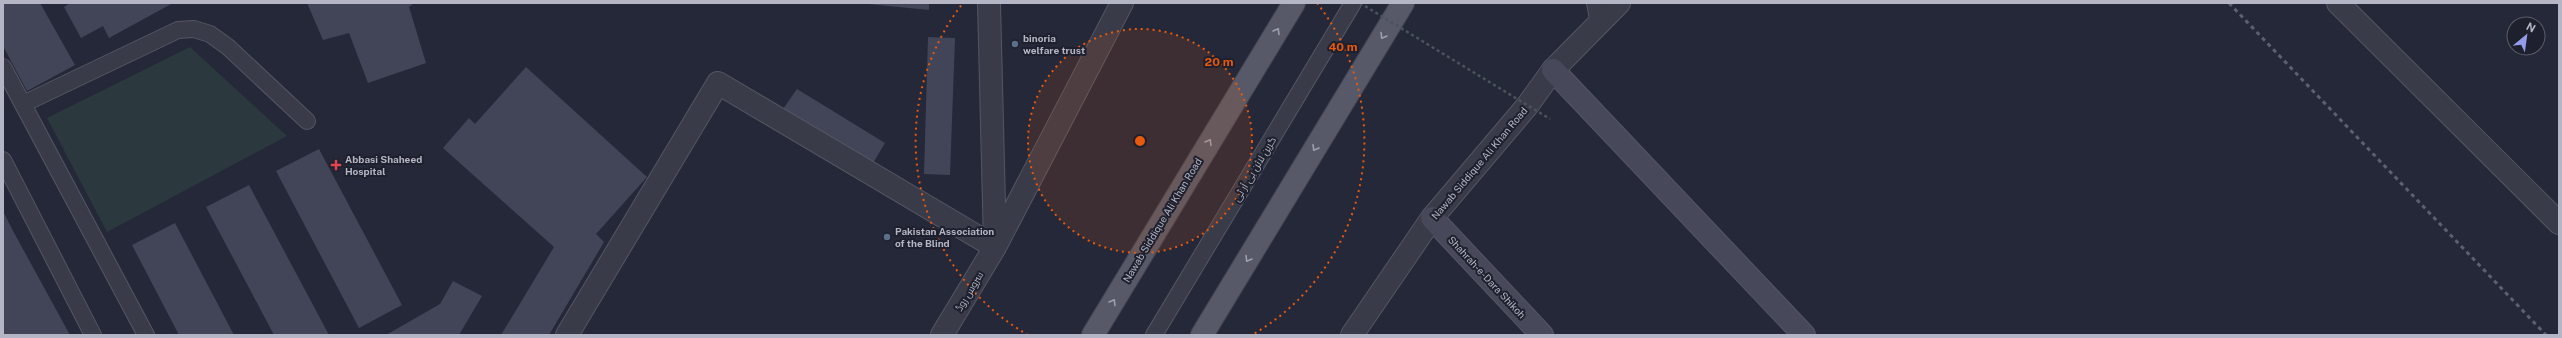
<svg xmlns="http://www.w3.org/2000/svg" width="2562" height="338" viewBox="0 0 2562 338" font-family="'Public Sans',Cairo,sans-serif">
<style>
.green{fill:#2b383e}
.building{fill:#424558}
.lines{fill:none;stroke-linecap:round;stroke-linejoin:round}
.lane-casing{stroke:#545664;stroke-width:18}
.street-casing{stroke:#545664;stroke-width:24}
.secondary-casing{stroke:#545664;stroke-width:24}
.primary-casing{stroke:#424452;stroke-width:24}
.lane{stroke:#393b49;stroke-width:16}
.street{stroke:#393b49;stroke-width:22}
.secondary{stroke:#47495b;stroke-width:22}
.primary{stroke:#575969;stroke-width:22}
.rail{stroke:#5d6071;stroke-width:3;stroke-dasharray:4 4;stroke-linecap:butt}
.path-bridge{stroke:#49545b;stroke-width:2.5;stroke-dasharray:3 3;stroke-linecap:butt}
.oneway{stroke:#9d9fae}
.ring{fill:none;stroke:#e8590c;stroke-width:2;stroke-dasharray:2 4}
.service-dot{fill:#5c6f8a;stroke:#1e202e;stroke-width:1.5}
.health-dot{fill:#e0444e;stroke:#1e202e;stroke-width:1.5}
.labels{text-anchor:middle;stroke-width:4;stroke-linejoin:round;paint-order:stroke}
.poi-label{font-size:10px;font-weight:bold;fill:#b4b6c5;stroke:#1e202e;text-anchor:start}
.street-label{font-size:10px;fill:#b4b6c5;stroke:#1e202e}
.centre{fill:#e8590c;stroke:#1e202e;stroke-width:2}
.ring-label{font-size:12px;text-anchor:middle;font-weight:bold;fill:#e8590c;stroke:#1e202e;stroke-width:4;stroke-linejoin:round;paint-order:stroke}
</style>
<rect width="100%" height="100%" fill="#252838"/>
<path class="green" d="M190,47L287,136L107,232L47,118Z"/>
<path class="building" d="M3,3H40L75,65L27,91L3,46Z
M70,3H173L109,38L103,26L81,38L64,7Z
M307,3H414L409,7L426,63L368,83L349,33L323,40Z
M858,3H929V10Z
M928,37L955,38L950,175L924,174Z
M526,67L647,177L596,234L604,242L549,335H501L554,247L443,148L469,118L475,124Z
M797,89L885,143L872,165L783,109Z
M319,149L402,305L359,328L276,171Z
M249,185L329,335H274L206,207Z
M3,211L12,229L70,335H3Z
M175,223L234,335H179L132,245Z
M453,281L482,296L459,335H386L440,304Z"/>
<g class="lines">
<defs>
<path id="lane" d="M1595,3L1599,23
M3,67L146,335
M23,104L178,30L194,29L210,34L228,47L307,121
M3,160L93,335
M1154,335L1353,3"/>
<path id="street" d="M989,3L995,245
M2338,3L2559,223
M567,335L718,83L995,247
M942,335L995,247L1122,3
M1352,335L1432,218L1527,106L1553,70L1619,3"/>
<path id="secondary" d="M1553,70L1804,335
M1432,218L1542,335"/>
<path id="primary" d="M1093,335L1294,3
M1202,335L1403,3"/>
</defs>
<use href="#lane" class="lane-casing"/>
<use href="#street" class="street-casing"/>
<use href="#secondary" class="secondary-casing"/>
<use href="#primary" class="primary-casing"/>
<use href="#lane" class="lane"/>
<use href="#street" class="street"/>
<use href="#secondary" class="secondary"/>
<use href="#primary" class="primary"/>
<path class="rail" d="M2229,3L2546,335"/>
<path class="path-bridge" d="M1360,3L1550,119"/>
</g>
<defs><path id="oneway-chevron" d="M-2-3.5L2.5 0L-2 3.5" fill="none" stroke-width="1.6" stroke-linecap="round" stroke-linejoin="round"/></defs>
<g class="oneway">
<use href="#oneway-chevron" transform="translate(1277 31) rotate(-59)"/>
<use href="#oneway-chevron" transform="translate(1383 36) rotate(121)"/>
<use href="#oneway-chevron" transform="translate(1209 142) rotate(-59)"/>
<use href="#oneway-chevron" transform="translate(1315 148) rotate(121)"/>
<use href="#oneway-chevron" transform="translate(1248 259) rotate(121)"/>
<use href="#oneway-chevron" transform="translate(1113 302) rotate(-59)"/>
</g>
<circle cx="1140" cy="141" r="112" fill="#e8590c" fill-opacity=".12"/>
<g class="ring">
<circle cx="1140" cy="141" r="112"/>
<path d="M1028 335A224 224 0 0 1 963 3M1317 3A224 224 0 0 1 1252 335"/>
</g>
<g class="service-dot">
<circle cx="1015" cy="44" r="4"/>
<circle cx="887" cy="237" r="4"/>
</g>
<path class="health-dot" d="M334 159h4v4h4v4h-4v4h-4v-4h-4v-4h4z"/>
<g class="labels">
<g class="poi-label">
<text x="1023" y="42">binoria<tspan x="1023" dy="12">welfare trust</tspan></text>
<text x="345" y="163">Abbasi Shaheed<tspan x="345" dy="12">Hospital</tspan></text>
<text x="895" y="235">Pakistan Association<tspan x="895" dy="12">of the Blind</tspan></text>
</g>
<g class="street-label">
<text transform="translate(1479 163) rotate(-50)" y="4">Nawab Siddique Ali Khan Road</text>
<text transform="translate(1254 169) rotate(-59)" y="4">گرین لائن بی آر ٹی</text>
<text transform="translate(1162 220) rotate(-59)" y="4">Nawab Siddique Ali Khan Road</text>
<text transform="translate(1487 277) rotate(47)" y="4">Shahrah-e-Dara Shikoh</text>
<text transform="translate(969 291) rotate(-59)" y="4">سروس روڈ</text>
</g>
</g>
<circle cx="1140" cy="141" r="6" class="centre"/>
<g class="ring-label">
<text x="1343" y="51">40 m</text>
<text x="1219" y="66">20 m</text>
</g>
<rect width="2562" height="338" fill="none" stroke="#b4b6c5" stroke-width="8"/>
<g transform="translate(2526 36) rotate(29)"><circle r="19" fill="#1e202e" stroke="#5a5c6a"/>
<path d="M0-3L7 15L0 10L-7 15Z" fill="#939cea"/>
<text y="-6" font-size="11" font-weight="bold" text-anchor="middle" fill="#b4b6c5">N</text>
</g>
</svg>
